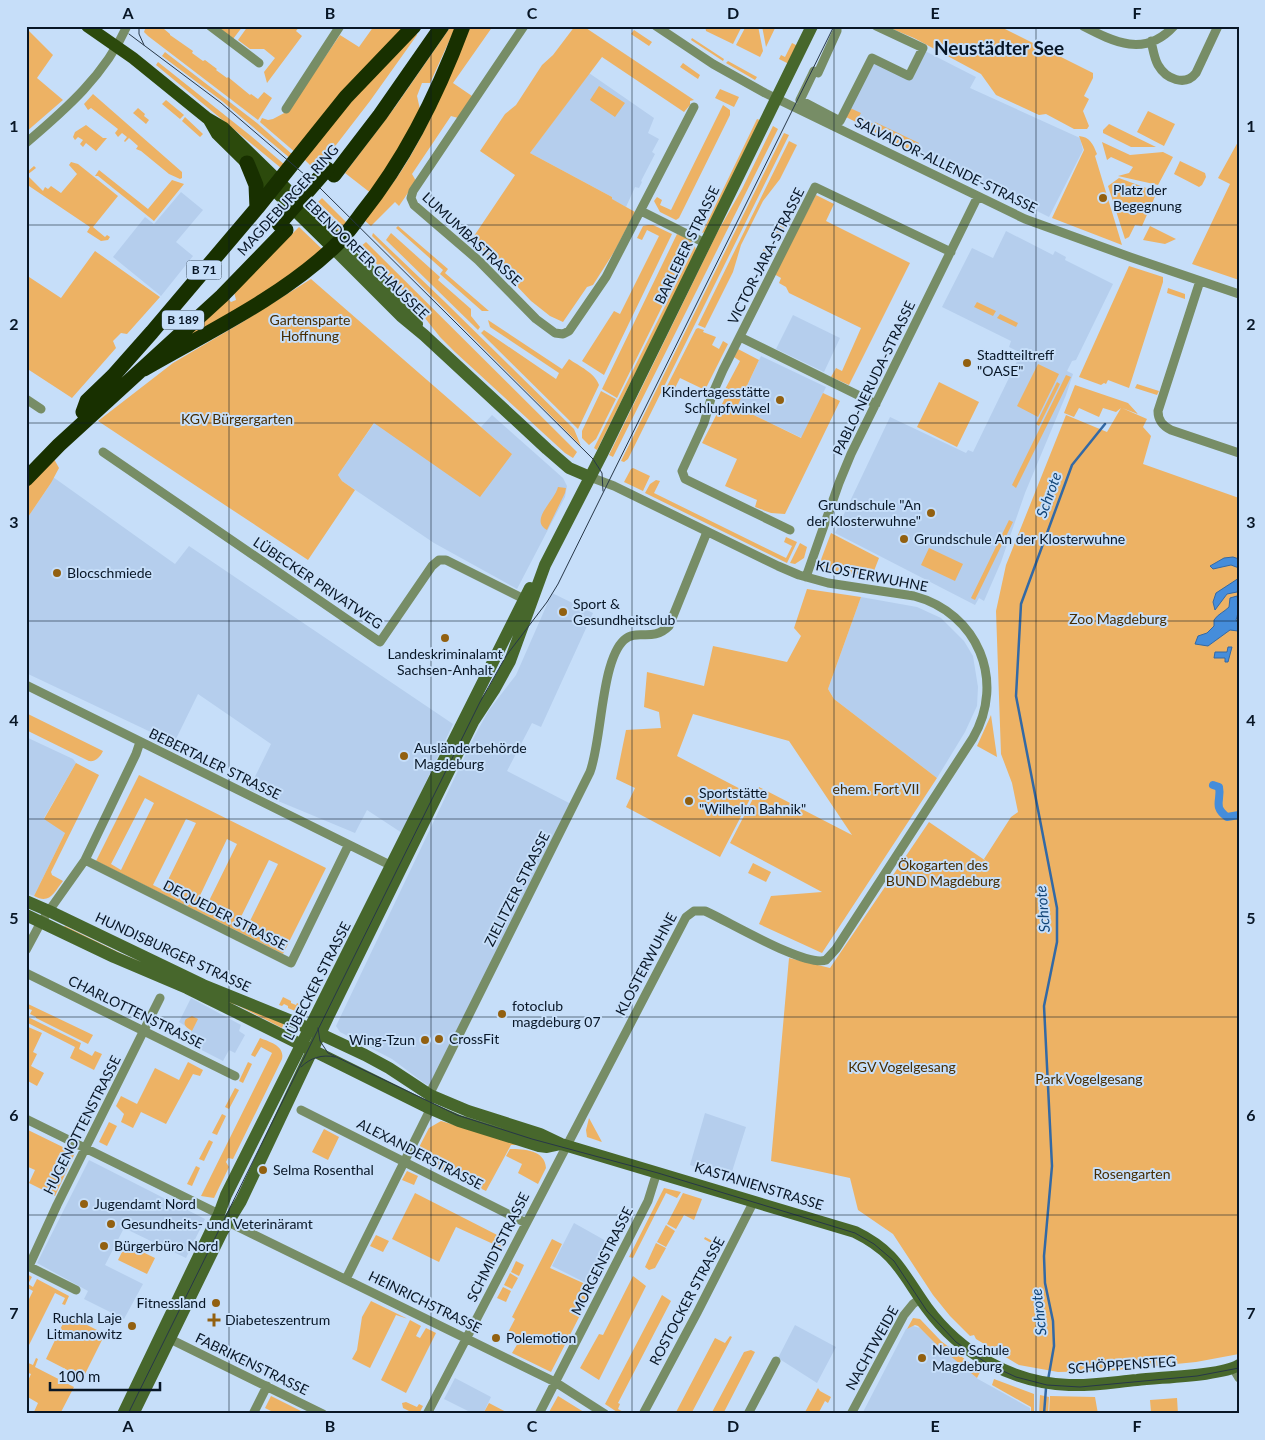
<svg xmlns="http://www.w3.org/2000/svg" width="1265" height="1440" viewBox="0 0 1265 1440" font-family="Lato,sans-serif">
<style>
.built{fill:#b5ceed}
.green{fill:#edb264;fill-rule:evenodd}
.water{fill:#458ddb;stroke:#3369a5}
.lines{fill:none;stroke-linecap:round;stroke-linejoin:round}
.stream{stroke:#3369a5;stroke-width:2.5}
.canal{stroke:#458ddb;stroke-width:8}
.street{stroke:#778d66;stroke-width:9}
.secondary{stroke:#47672c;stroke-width:12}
.primary{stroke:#2c4a0c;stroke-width:12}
.highway{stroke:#183000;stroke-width:15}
.tram{stroke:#273748;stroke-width:1}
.highway-bridge{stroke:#183000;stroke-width:15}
.grid{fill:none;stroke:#081626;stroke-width:1;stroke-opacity:0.55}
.poi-dot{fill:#926010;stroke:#c6def9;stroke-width:2}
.labels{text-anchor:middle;stroke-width:4;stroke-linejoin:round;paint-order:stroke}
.shield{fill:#c6def9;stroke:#415265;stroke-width:1}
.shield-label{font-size:12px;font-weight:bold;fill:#081626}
.street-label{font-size:14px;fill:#081626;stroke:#c6def9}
.poi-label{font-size:14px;fill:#081626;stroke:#c6def9;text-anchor:start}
.park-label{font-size:14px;fill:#472c01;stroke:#c6def9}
.water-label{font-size:15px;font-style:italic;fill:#124577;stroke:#c6def9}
.district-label{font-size:19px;font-weight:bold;fill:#081626;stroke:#c6def9}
.neatline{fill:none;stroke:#081626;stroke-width:2}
.grid-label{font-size:16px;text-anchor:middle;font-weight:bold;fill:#081626}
</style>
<rect width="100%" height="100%" fill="#c6def9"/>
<path class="built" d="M925,51L976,77L970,88L1080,138L1083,150L1049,217L844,115L872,60L910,77Z
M589,73L654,118L648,133L659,139L652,152L655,154L641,181L642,182L639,188L635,187L626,207L611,199L612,197L530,153Z
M181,192L203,210L176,242L193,256L161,296L113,257L145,217L154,224Z
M1006,231L1053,255L1055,251L1066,257L1065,260L1113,284L1076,360L1072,361L1067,371L1073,374L1066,395L1025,493L1001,562L984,601L979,598L975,605L835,533L890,417L966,453L968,450L973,452L1021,353L1009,347L1011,341L942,307L972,248L993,258Z
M793,315L840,338L824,372L776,349Z
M761,356L826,387L802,438L737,407Z
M492,415L563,478L567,486L565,497L517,589L434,543L342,481L338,475L375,422L512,454L481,427Z
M53,477L175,564L189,546L453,724L402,833L367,810L355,833L249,789L271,744L198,694L174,743L26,673V520L51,483Z
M552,593L593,613L541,727L532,723L507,771L571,804L430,1086L424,1083L392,1059L340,1032L336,1026L475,735L489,710L516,675Z
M861,597L917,607L941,618L964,641L973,656L978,687L977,706L965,732L937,778L834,699L828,689Z
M26,737L73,759L76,763L44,818L65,833L34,896L26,893Z
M191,998L241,1025L239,1031L245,1035L235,1053L229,1050L223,1061L186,1042L192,1030L179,1022Z
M705,1113L746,1127L730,1178L690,1165Z
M89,1160L205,1219L186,1258L124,1228L105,1265L143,1284L124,1319L84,1299L88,1291L37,1263Z
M574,1223L615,1246L594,1287L552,1266Z
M795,1325L836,1347L817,1383L778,1358Z
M913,1326L920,1328L978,1379L1030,1408V1414H862L906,1329Z
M455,1378L491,1397L483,1414H474L444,1399Z"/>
<path class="green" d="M146,26H166L164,29L170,34V35L193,51L192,53L203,61L205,60L217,69L216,70L227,78L228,77L250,95L251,94L258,99L264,92L272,98L258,120L148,36L144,32Z
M217,26H243L233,39Z
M248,26H300L296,31L302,36L267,83L264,72L275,58L264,49H250L238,40Z
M374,26H406L296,153L261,123L260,122L262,118L268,120L273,119L288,111L340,35L359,47Z
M451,26H456L430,83H422L417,96L421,114L372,194L345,173L395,107Z
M469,26H493L453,83L472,96L458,118L451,116L412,174L416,181L399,206L395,202L371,226L364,220C381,199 398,178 411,155C435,114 451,70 469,26Z
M575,26H583L694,100L690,101V105L684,112L602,57L530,153L612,197V199L635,212L614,252L593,285L587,287L563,322L550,316L531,301L472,239L515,175L480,151L505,114L516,105L542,65L553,55Z
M705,26H742L733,44L706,31Z
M746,26H758L763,51L760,57L736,45Z
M762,26H776L766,47Z
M885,26H999L1093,73V78L1084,96L1089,99L1083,111L1089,126L1087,129H1074L1046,114L1039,115L996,95L981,74L914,38Z
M26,28L53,55L37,78L63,100L26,132Z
M634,30L652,42L649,46L631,34Z
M415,31L417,35L370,101L316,171L302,157Z
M692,38L724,59L723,61L691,40Z
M792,43L798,46L789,64L779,59L781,55L785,57Z
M165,52L257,123L294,156L291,159L222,101L162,56Z
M728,61L757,77L755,80L726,63Z
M158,62L251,136L285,165L281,168L156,65Z
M683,63L700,75L698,79L680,67Z
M599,86L625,103L615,117L590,100Z
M720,89L739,97L734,107L715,98Z
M93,94L182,172V178L180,179L169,174L141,151L136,149L138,146L129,138L125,142L124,141L127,137L122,133L118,137L115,133L118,129L91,108L88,110L84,104Z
M166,100L184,115L180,119L162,104Z
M723,105L730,110V115L679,218L676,220L660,212L654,201L657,197L662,200L660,205L671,210Z
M138,108L145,114L144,116L149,120L146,124L133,113Z
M850,108L861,113L856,122L846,117Z
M1148,111L1175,124L1164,146L1137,132Z
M185,117L203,134L200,137L182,121Z
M757,119L760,120L705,232L702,233Z
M863,119L874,124L875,122L919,143L914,152L860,125Z
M1109,124L1156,147H1131L1103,133V130Z
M86,125L103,138H107L96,151L86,143L83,147L80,144L83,140L78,137L75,140L73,137L75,132Z
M773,126L778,129L613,457L609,455L717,233L742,189Z
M784,133L789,135L628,459L624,462L621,461Z
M1079,136C1090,137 1093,144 1097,154L1095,156L1122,245L1052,218L1084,150Z
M1239,140V280L1192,264L1230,184L1218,178Z
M789,141L797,145L780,179L763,201L741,245L733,272L705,328L698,325Z
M1102,142L1130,155L1163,152L1173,157L1158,185L1118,176L1129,173L1133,167L1111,157L1107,160Z
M1180,161L1205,173L1206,177L1202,185L1199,187L1174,174Z
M71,162L78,164L118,196L93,227L105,237L107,235L110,237L108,240L101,241L87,232L90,227L26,184V173L34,166L36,168L27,175L43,191L45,187L48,189L51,186L61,193L77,174L69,165Z
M99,170L148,209L172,180L184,184L154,221L98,176H95Z
M1119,178L1157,192L1142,226L1135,225L1129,237L1125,239L1108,186Z
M816,195L834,204L826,221L910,263L849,385L831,377L836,368L842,371L861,328L789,293L786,287L779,283L781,278L774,274Z
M322,198L348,224L345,228L318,202Z
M317,204L344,230L339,232L313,209Z
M778,221L786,225L778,241L770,237Z
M648,225H653L672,234L604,375L582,361L614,311L620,314L659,236L647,230L642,240L637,238L643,226Z
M398,226L448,269L445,273L489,311H482L440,274L443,270L396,228Z
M1150,226L1176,239L1165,244L1143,240Z
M299,227L322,249L273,289L181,343L227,298L231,302L236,300L234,292Z
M373,233L444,301L574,429L581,446L372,236Z
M391,233L440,277L438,280L471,309V316L480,327L478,330L386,240Z
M677,234L690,239L693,244L617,398L602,389Z
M366,242L577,452L573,458L565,453L455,352L440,337L406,294L362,249L360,247Z
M695,246L696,251L597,450L594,448Z
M765,246L774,251L767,265L765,264L763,268L760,266L764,259L760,257Z
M95,251L160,297L127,334L121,333L113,341L116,348L72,398L26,368V275L61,298Z
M1129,266L1163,277V282L1129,388L1108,380L1106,384L1104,383L1101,385L1079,377Z
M311,279L512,454L480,497L374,423L338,475L342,481L355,490L308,560L98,421L173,363L241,323Z
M1168,288L1185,294V299L1167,293Z
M977,302L996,311L993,316L974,307Z
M1000,314L1018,323L1016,327L997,318Z
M488,320L562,369L569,359C579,366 595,373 599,385L578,429L481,333L484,330L556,379L559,373L490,327Z
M698,328L704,330L703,332L716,337L712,345L719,349L723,341L728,344L705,390L680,378L673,392L666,388L696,329Z
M738,349L759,360L737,407L801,438L823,393L840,401L785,514L771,513L755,507L757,500L725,486L737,459L702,443L725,398L718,395L717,393H723L740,361L734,357Z
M1038,364L1059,374L1038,417L1017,406Z
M1066,375L1071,377L1016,488L1012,485Z
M939,382L979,402L957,447L917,427Z
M1057,382L1060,384L1039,426L1036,424Z
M1137,384L1159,391L1157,395L1135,388Z
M1075,385L1128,403L1138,414L1122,408L1147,419L1143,427L1151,436L1143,464L1239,498V1354L1196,1362L1106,1371L1058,1372L1019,1365L976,1339L974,1335L970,1336L950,1316L933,1295L893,1234L858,1210L850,1178L771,1161L789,958L830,968L929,822L986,861L984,859L1011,817L1018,812L1012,783L1001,754L996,611L1006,565L1066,415L1107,432L1121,408L1116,412L1103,408L1099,417L1079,408L1074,417L1064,413Z
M601,391L616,399L596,439L589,445L582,438V431Z
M54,459L59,468L51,483L26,520V486Z
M633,468L650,476L643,491L624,482L631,469Z
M656,480L660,481L654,493L786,558L792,546L784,542L786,537L797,542L787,563L645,493L650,484Z
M558,487L566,488L565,493L547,530C529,520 554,502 558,487Z
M1009,520L1013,522L975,600L971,598Z
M831,533L879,558L872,576L822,571L819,565Z
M800,543L807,547L804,558L795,564L790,563Z
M929,548L963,564L955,581L921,565Z
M807,589L861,597L828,689L834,699L937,778L822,953L759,924L771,896L822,892L730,843L759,787L852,835L789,741L693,714L677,756L752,795L720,857L626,807L635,788L616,779L626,730L661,728L659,712L644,707L647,672L704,686L713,646L787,662L801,636L794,628Z
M26,713L103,751C100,757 96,762 89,761L26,730Z
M991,715L997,757L977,746Z
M76,763L99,775L51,872L52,875L63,881C54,892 50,905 34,896L65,833L44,819Z
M139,775L326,868L283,954L96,861ZM145,798L154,803L121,870L111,864ZM186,819L196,823L163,890L153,885ZM227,839L237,844L204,911L195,906ZM269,860L278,864L245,931L236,927Z
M753,863L771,872L766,882L748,873Z
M65,926L122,954L284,1023L282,1028L237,1005L219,1000L63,928Z
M283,997L291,1001V1003L296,1005L297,1003L305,1007V1010L300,1013L288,1008V1006L284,1004L282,1006L279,1005Z
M26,1003L93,1035L88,1044L36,1018V1017L30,1014L32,1010L26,1008Z
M192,1016L198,1019L192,1031C187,1028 182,1025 186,1019Z
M28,1017L81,1043L79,1049L92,1056L95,1051L102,1054L94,1070L70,1058L75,1047L26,1022Z
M26,1026L42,1033L33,1052L37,1054L31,1066L44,1073L37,1086L26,1080Z
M260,1038C270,1042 285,1046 282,1059L233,1159L228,1158L226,1162L229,1167L214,1198L201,1196L272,1053L261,1047L255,1057L251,1055Z
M188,1062L203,1070L200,1076L193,1074L166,1124L141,1112L133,1128L121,1122L124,1114L116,1106L121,1096L137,1104L155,1068L179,1080Z
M248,1062L252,1064L243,1083L239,1081Z
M235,1088L239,1090L229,1109L225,1107Z
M222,1114L226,1116L217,1135L212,1133Z
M589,1118L602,1142L587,1137L586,1130Z
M441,1121L522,1145H511L486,1191L414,1157L429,1128Z
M109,1122L117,1126L107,1146L99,1142Z
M26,1129L75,1153L55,1196L29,1183L35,1170L26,1166Z
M324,1129L339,1137L328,1160L312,1152Z
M209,1140L213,1142L204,1161L199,1159Z
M510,1149C524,1149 545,1150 546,1168L538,1184L518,1173L522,1164L506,1156Z
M196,1166L200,1168L192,1186L187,1184Z
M407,1171L418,1176L414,1185L402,1180Z
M664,1188L681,1192L677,1198L666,1193L633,1258L629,1257Z
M415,1193L507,1240L502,1248L456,1227L439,1262L392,1239Z
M683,1193L702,1199L694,1220L684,1215L676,1229L667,1224Z
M666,1225L675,1231L666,1247L657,1242Z
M376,1235L389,1241L383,1252L370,1246Z
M705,1237L722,1246L717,1255L712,1253L715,1245L704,1239Z
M552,1239L562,1244L550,1268L594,1288L551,1372L512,1353L518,1343L506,1336L515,1319L512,1317Z
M656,1243L666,1248L655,1268L649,1270L645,1267Z
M126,1244L155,1258L147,1274L118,1260Z
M516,1261L524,1265L519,1276L511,1272Z
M510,1273L518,1278L512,1289L504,1285Z
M27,1274L32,1277L28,1284L33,1287L37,1279L69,1296L65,1305L62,1304L65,1298L55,1293L26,1351V1298L29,1299L33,1291L26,1287Z
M633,1276L646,1286L599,1380L580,1368L599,1334L603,1335Z
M503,1287L511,1291L506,1302L497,1298Z
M662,1295L671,1301L618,1403L620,1404L618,1409L627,1414H620L605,1404Z
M371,1301L408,1319L396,1315L370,1368L352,1359L357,1350L362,1317Z
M67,1315L105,1334L83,1378L46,1359Z
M913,1318L920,1319L941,1341L979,1370L980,1372L977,1378L937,1345L918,1326L915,1325L907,1329Z
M410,1320L421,1326L416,1336L420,1338L426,1328L436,1333L406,1393L381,1380Z
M730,1336L732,1337L691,1414H675L715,1338L725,1343Z
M751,1350L755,1352L723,1414H711L744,1352Z
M36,1358L38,1359L35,1367L74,1387L60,1414H33L38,1403L26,1396V1385L31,1374L26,1372V1362L33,1365Z
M994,1379L1034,1394V1414H1031V1407L992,1385Z
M818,1388L820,1391L831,1397L828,1403L825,1401L818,1414H804Z
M1040,1395L1049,1397L1048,1414H1039Z
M271,1396L305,1413V1414H277L265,1408Z
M558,1396L587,1414H548Z
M1050,1396L1095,1397L1098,1414H1049Z
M1177,1398L1178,1414H1143L1151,1412L1150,1400Z
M406,1402L417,1407L419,1404L423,1406L419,1414H415L403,1408L402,1403Z
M489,1403L510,1414H483Z"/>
<path class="water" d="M1233,557L1239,559V568L1231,565L1213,569L1210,566L1224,558Z
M1239,578V589L1237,592L1227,594L1215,610L1213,602L1216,593Z
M1237,596C1239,605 1239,611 1236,620L1239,624L1238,631L1230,630L1208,646L1195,644L1198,636L1207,633L1214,626V620C1218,614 1224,612 1229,607L1230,598Z
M1228,647H1232L1228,662H1225V658H1214L1215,652H1227Z"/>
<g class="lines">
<path class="stream" d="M1048,1380L1054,1346L1053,1321L1045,1283L1044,1256L1052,1166L1044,1006L1057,942V908L1016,696L1021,604L1072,465L1105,424
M1044,1414L1046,1388"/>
<path class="canal" d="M1213,785L1219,787C1222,800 1212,806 1227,817L1239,815"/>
<path class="street" d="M210,26L259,63
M524,26L413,191L411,198L414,205L478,260L536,319L555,333L563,334L569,331L606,277L694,107
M656,26L713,64L765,93L1025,219L1130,257L1239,294
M837,26V31L818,73L814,71L800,100L840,121L872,58L909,76L923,48L876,26
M1083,26C1114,42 1145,58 1174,26
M1151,41C1153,49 1154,58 1158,65C1166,79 1185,87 1196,73L1218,26
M286,109L340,26
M26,143C66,109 105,75 127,26
M641,211L705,243
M1200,281L1158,411C1158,421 1163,426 1171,430L1239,453
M740,337L876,404
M26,399L41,409
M103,452L380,642L432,566L439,560H446L524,599
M790,530L685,479L682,471L704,423L712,395L723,370L815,187L951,252
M806,577L839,483L851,454L978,196
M26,685L392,866
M85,860L291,963L348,846
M26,950L41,922L85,860L136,754L140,742
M26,973L235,1076
M301,1110L526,1223
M26,1119L219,1214
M228,1222L555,1382L605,1414
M26,1265L76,1290
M29,1266L57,1205L160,998
M346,1279L428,1114L431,1091L590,772C602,740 601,661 624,640C637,628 652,643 669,626L707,532
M170,1339L323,1414
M1233,1368L1239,1378
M253,1414L267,1386
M427,1414L686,917L694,911H705C728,921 806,968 826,960L836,949L973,738C1006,681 978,613 914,596L828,583L799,575L778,566L614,486L590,477
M539,1414L648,1201L657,1172
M643,1414L697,1313L754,1201
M748,1414L776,1361
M851,1414L904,1315L913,1304L921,1298"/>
<path class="secondary" d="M340,241L405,306L417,324
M333,248L401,316L424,335L547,449L569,468L590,477
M26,901L49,911L203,985L299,1024L365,1055L389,1068L430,1095L468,1111L540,1134L561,1144L855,1232C896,1252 902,1273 927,1308C960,1353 1012,1383 1069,1385C1092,1386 1115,1382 1137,1380C1161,1377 1221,1376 1239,1365
M26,915L114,957L187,988L429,1108L459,1121L539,1146L547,1147L561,1144
M123,1414L219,1214L226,1195L530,588
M133,1414L222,1232L241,1201L328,1017L473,722L494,690L510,661L545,565L602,454L812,26"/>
<path class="primary" d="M87,26L133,58L207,118L224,128L340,241
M209,120L217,134L333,248"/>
<path class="highway" d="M247,163L256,185L257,208
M334,175L380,115L442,26
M144,369C208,332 280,298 333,248C344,238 353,225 362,213C407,157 438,93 463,26
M83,412L87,401L113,376L152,332L257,208L346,97L414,26
M26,479L59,445L222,296L286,230"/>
<path class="tram" d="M139,26V34L144,45
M129,34L221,103L319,187L593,459L602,473L603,491
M318,1028L320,1041L328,1053L457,1115L532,1139L658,1173L855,1233L874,1244L894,1261L927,1311L956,1342L988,1364L1016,1377L1047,1385L1080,1387L1197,1376L1239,1368
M301,1067C310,1058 322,1054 335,1057
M128,1414L480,702L506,656L547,602L558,584L834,26"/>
<path class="highway-bridge" d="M279,224L327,169"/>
</g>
<path class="grid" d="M229,26V1414M431,26V1414M632,26V1414M834,26V1414M1036,26V1414M26,225H1239M26,423H1239M26,621H1239M26,819H1239M26,1017H1239M26,1215H1239"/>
<g class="poi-dot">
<circle cx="1103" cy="198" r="5"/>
<circle cx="967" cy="363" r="5"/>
<circle cx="780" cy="400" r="5"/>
<circle cx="931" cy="513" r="5"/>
<circle cx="904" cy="539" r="5"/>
<circle cx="57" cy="573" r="5"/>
<circle cx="563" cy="612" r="5"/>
<circle cx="445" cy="638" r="5"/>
<circle cx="404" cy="756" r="5"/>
<circle cx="689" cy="801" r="5"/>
<circle cx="502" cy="1014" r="5"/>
<circle cx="439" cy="1039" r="5"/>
<circle cx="425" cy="1040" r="5"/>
<circle cx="263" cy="1170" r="5"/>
<circle cx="84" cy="1204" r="5"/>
<circle cx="111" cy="1224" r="5"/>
<circle cx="104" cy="1246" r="5"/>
<circle cx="216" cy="1303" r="5"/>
<path d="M211.5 1312.5h5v5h5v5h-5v5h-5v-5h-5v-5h5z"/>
<circle cx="132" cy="1326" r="5"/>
<circle cx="496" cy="1338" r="5"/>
<circle cx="922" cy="1358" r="5"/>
</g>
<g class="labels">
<g class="shield">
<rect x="186.5" y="260.5" width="35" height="19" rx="4"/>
<rect x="162" y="310.5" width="42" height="19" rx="4"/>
</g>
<g class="shield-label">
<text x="204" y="274">B 71</text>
<text x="183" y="324">B 189</text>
</g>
<g class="street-label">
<text transform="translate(946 165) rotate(26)" y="5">SALVADOR-ALLENDE-STRASSE</text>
<text transform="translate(288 200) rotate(-48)" y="5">MAGDEBURGER RING</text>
<text transform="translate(472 239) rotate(43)" y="5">LUMUMBASTRASSE</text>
<text transform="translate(687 245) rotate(-64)" y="5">BARLEBER STRASSE</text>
<text transform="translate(766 256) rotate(-63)" y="5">VICTOR-JARA-STRASSE</text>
<text transform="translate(367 259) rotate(44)" y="5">EBENDORFER CHAUSSEE</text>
<text transform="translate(874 378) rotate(-64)" y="5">PABLO-NERUDA-STRASSE</text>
<text transform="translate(872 576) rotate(11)" y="5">KLOSTERWUHNE</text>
<text transform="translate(318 583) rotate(34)" y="5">LÜBECKER PRIVATWEG</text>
<text transform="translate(215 764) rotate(26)" y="5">BEBERTALER STRASSE</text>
<text transform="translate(517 889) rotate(-63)" y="5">ZIELITZER STRASSE</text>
<text transform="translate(225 915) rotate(27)" y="5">DEQUEDER STRASSE</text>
<text transform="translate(173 952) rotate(25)" y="5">HUNDISBURGER STRASSE</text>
<text transform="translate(646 964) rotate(-62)" y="5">KLOSTERWUHNE</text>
<text transform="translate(317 981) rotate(-63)" y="5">LÜBECKER STRASSE</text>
<text transform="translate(136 1012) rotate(26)" y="5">CHARLOTTENSTRASSE</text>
<text transform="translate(82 1125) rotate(-63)" y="5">HUGENOTTENSTRASSE</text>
<text transform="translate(420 1154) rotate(27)" y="5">ALEXANDERSTRASSE</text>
<text transform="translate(759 1186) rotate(17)" y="5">KASTANIENSTRASSE</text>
<text transform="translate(498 1247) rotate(-63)" y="5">SCHMIDTSTRASSE</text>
<text transform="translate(602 1261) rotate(-63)" y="5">MORGENSTRASSE</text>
<text transform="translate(687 1301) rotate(-62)" y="5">ROSTOCKER STRASSE</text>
<text transform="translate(425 1302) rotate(26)" y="5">HEINRICHSTRASSE</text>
<text transform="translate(872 1348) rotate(-61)" y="5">NACHTWEIDE</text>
<text transform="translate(252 1364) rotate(26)" y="5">FABRIKENSTRASSE</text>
<text transform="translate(1122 1365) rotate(-4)" y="5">SCHÖPPENSTEG</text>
</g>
<g class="poi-label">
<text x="1113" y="195">Platz der<tspan x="1113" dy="16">Begegnung</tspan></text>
<text x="977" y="360">Stadtteiltreff<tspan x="977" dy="16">"OASE"</tspan></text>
<text x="770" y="397" text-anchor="end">Kindertagesstätte<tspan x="770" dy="16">Schlupfwinkel</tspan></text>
<text x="921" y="510" text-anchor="end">Grundschule "An<tspan x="921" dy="16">der Klosterwuhne"</tspan></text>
<text x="914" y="544">Grundschule An der Klosterwuhne</text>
<text x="67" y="578">Blocschmiede</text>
<text x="573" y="609">Sport &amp;<tspan x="573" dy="16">Gesundheitsclub</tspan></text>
<text x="445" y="659" text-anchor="middle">Landeskriminalamt<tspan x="445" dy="16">Sachsen-Anhalt</tspan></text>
<text x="414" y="753">Ausländerbehörde<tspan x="414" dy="16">Magdeburg</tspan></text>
<text x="699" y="798">Sportstätte<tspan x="699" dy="16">"Wilhelm Bahnik"</tspan></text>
<text x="512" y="1011">fotoclub<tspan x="512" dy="16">magdeburg 07</tspan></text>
<text x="449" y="1044">CrossFit</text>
<text x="415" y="1045" text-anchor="end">Wing-Tzun</text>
<text x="273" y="1175">Selma Rosenthal</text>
<text x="94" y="1209">Jugendamt Nord</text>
<text x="121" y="1229">Gesundheits- und Veterinäramt</text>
<text x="114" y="1251">Bürgerbüro Nord</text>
<text x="206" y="1308" text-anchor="end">Fitnessland</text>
<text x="122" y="1323" text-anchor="end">Ruchla Laje<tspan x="122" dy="16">Litmanowitz</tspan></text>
<text x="225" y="1325">Diabeteszentrum</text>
<text x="506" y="1343">Polemotion</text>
<text x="932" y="1355">Neue Schule<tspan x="932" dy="16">Magdeburg</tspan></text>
</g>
<g class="park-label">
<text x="310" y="325">Gartensparte<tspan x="310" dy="16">Hoffnung</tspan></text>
<text x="237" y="424">KGV Bürgergarten</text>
<text x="1118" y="624">Zoo Magdeburg</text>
<text x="876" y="794">ehem. Fort VII</text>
<text x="943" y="870">Ökogarten des<tspan x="943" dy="16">BUND Magdeburg</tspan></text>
<text x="902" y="1072">KGV Vogelgesang</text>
<text x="1089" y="1084">Park Vogelgesang</text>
<text x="1132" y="1179">Rosengarten</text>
</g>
<g class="water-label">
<text transform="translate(1049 495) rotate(-70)" y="5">Schrote</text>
<text transform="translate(1043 909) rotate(-95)" y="5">Schrote</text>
<text transform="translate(1039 1312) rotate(-96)" y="5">Schrote</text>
</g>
<g class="district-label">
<text x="999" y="55">Neustädter See</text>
</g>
</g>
<rect width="1265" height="1440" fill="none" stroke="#c6def9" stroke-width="55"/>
<path d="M50 1382v8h110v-8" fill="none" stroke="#081626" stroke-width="2.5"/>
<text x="58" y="1382" font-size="15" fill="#081626" stroke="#c6def9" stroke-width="4" paint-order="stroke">100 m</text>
<rect x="28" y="28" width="1210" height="1384" class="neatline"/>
<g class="grid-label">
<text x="128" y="19">A</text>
<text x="330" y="19">B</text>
<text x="532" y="19">C</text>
<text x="733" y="19">D</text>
<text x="935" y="19">E</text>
<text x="1137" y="19">F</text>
<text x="14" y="132">1</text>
<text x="1251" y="132">1</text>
<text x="14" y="330">2</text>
<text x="1251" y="330">2</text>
<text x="14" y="528">3</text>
<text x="1251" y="528">3</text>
<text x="14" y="726">4</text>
<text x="1251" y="726">4</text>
<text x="14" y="924">5</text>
<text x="1251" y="924">5</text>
<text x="14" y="1121">6</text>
<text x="1251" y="1121">6</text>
<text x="14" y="1319">7</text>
<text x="1251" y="1319">7</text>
<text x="128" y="1432">A</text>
<text x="330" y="1432">B</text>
<text x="532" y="1432">C</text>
<text x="733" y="1432">D</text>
<text x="935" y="1432">E</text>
<text x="1137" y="1432">F</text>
</g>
</svg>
